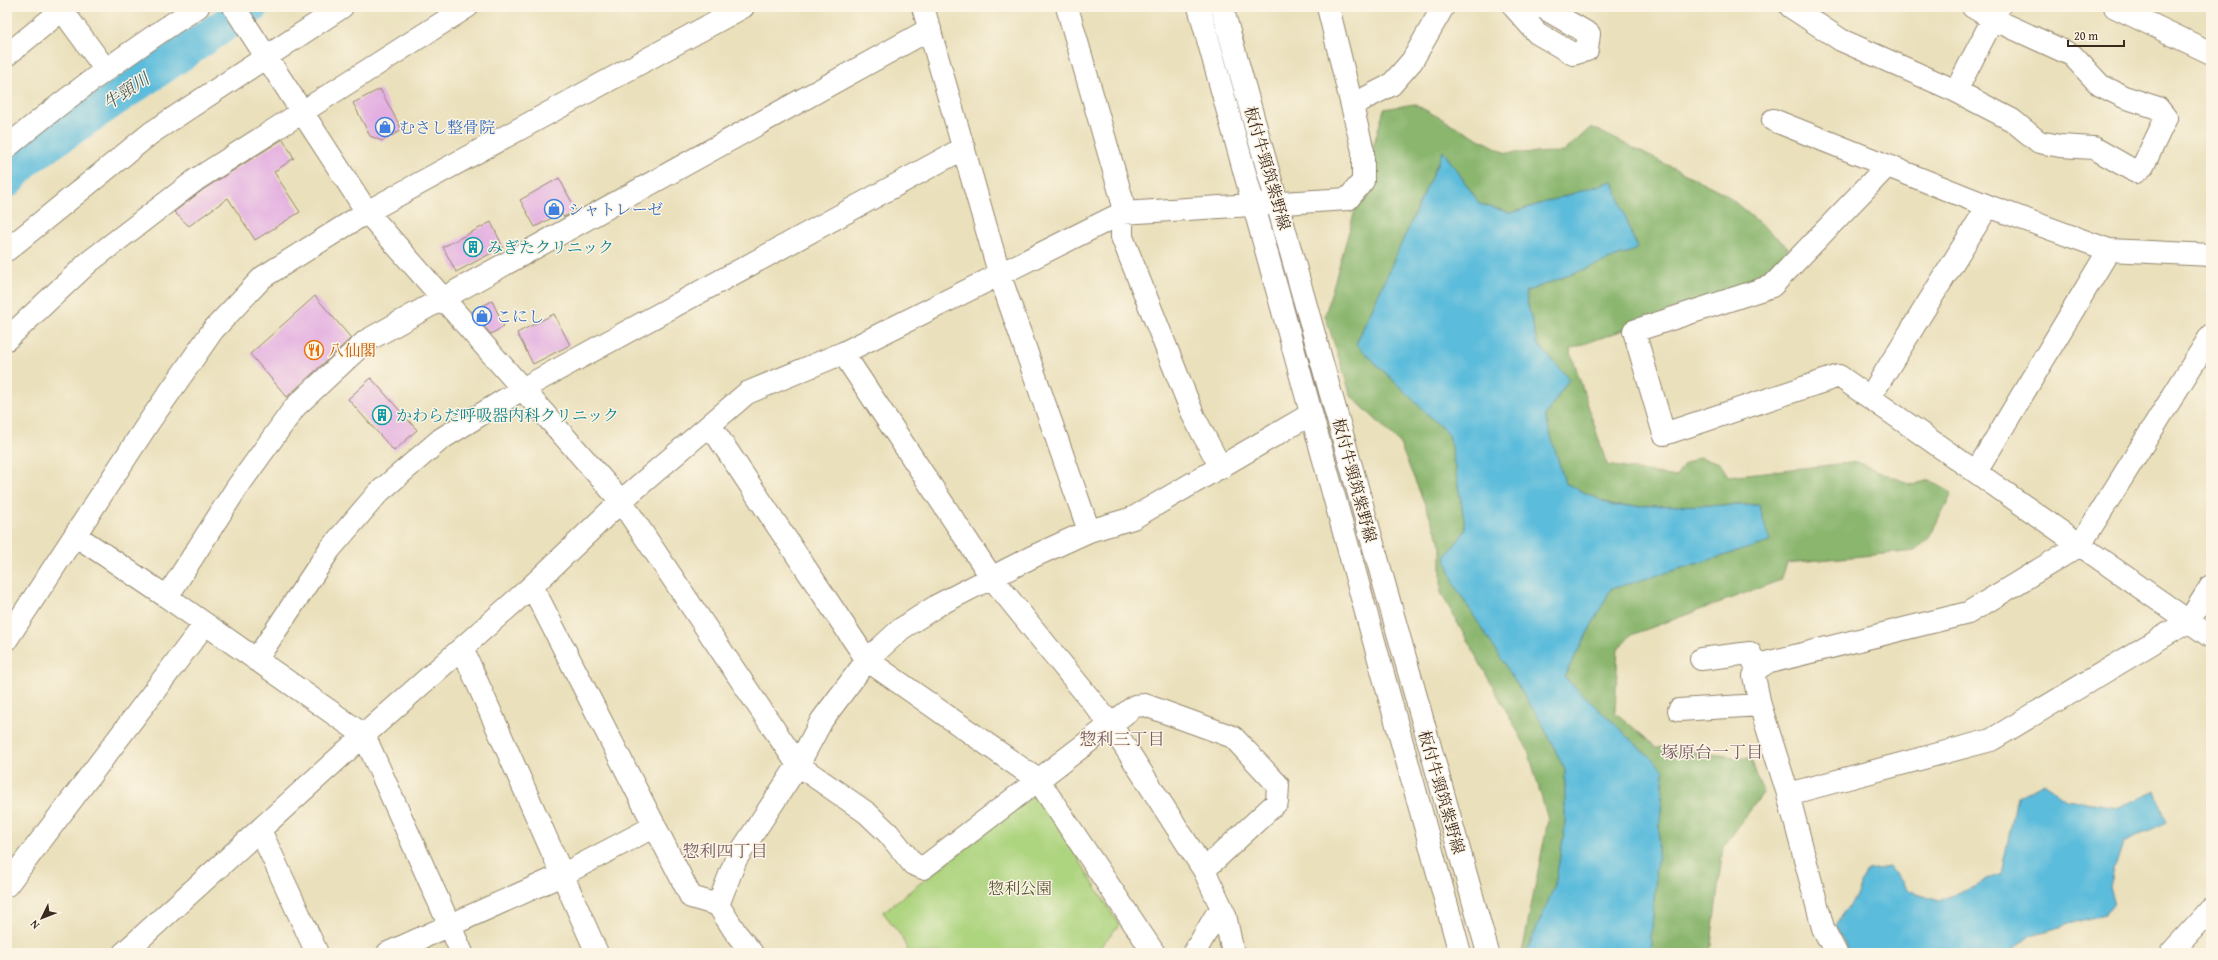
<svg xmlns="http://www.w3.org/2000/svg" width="2218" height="960" viewBox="0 0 2218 960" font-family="'Gentium Book Plus','Noto Serif JP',serif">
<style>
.green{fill:#add47f;stroke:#747f4e}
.forest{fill:#8ab66e;stroke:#627046}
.water{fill:#5cbcdb;stroke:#4c737c}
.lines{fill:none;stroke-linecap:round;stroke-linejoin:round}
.river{stroke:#5cbcdb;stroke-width:34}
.building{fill:#e3afe1}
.minor-casing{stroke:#92856d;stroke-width:24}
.major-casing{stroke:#92856d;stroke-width:24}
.minor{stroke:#fff;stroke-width:22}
.major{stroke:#fff;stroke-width:22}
.labels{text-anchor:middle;stroke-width:3;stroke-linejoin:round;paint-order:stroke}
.shop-label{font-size:16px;fill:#366cbe;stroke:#fcf5e5;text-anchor:start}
.street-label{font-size:16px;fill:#3b2a1e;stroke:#fcf5e5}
.culture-label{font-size:16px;fill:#0d838f;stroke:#fcf5e5;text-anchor:start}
.food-label{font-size:16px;fill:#c56008;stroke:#fcf5e5;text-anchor:start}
.park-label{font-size:16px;fill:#585436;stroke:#fcf5e5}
.water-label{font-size:17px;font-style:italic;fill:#455657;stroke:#fcf5e5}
.neighbourhood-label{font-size:17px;fill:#765962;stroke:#fcf5e5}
</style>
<rect width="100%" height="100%" fill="#fcf5e5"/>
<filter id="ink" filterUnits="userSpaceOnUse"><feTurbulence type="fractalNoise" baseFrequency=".025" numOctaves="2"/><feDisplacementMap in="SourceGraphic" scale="8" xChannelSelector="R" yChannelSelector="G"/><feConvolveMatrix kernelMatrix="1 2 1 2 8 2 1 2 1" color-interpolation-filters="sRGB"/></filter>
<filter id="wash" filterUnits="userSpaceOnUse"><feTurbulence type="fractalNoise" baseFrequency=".012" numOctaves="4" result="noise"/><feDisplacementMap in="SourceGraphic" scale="16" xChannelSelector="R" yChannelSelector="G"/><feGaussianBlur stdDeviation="0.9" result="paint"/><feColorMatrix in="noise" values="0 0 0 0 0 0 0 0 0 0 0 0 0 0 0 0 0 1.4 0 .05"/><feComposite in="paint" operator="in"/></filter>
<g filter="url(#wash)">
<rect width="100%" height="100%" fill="#eae0bc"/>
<path class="green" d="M1033,796L1041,798L1119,925L1095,953H909L901,936L883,912Z"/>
<path class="forest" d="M1414,104L1506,153L1564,152L1591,127L1724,193L1789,248L1763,280L1570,349L1607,465L1676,477L1684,465L1699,457L1720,463L1728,476L1857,462L1912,485L1929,480L1952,493L1927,541L1916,551L1787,563L1781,580L1631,635L1618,649L1615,712L1656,747L1751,759L1763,793L1723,847L1710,953H1650L1664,771L1564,677L1611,589L1770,542L1758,505L1613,506L1565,483L1545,416L1569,379L1537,343L1525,292L1637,249L1613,181L1511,213L1480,204L1443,151L1356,344L1449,435L1466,530L1445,557L1543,725L1565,770V827L1555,885L1526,953H1522L1548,820L1528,750L1441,593V543L1399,442L1351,396L1325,315L1384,109Z"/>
<path class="water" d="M1443,151L1480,204L1511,213L1613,181L1637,249L1525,292L1537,343L1569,379L1545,416L1565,483L1613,506L1759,505L1770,542L1611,589L1564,677L1664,770L1650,953H1526L1555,885L1565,827V770L1543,725L1455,586L1445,557L1466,530L1449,435L1356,344Z
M2044,783L2066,799L2119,807L2156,791L2167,822L2123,843L2109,886L2114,904L2105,914L2031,935L2009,953H1850L1835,926L1857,894L1867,870L1890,867L1908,891L1939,901L2001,874L2017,797Z"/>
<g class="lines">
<path class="river" d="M7,181L27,159L251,7"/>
</g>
<g id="blocks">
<path class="building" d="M380,89L402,130L382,141L370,136L353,103Z
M283,139L294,158L274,172L300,212L255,240L228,198L189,226L174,212L204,189Z
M559,178L576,210L564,217L561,213L535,227L520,200Z
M491,222L503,247L456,272L443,247Z
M315,296L351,338L287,397L250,354Z
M492,301L504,326L491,334L471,312Z
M554,314L570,345L533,364L517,333Z
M371,378L417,430L394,451L348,399Z"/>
</g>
</g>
<g filter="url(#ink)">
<use href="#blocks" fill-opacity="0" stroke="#92856d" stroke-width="1"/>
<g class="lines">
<defs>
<path id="minor" d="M234,7L367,212L621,501L798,765L867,813L888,833L913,864L923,868L1135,706L1145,705L1233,737L1278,785L1277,802L1204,870
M923,7L1000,276L1089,531
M1067,7L1122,199V237L1194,417L1221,468
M1514,7L1537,33L1573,54L1587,50L1589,34L1542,7
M1791,7L1841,40L1956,91L2012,120L2039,142L2060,146L2094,148L2136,172L2143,166L2166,118L2158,108L2124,97L2100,85L2072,55L1993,19L1973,7
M2115,7L2211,53
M62,10L106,70
M7,55L62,10L61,7
M1956,91L1999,7
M1352,105L1391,85L1412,61L1443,7
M1773,120L1988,206L2109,250L2211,255
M7,147C68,96 131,50 198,7
M1887,166L1772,286L1634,331L1664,434L1839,376L2211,637
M7,250L151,133L342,7
M2211,335L2080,545L1968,613L1766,663L1757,669L1754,676L1760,705L1788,794L1991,740L2189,621L2211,586
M7,339L89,262L197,179L467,7
M843,353L1122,213L1348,199L1363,181V151L1328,7
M1870,397L1988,206
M710,425L867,660L1038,780L1154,953
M1976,472L2109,250
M75,535L167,597L236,489L295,407L366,341L930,29
M532,586L691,897L718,905
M167,597L364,735L462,953
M7,639L149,422L213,330L263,277L367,212L743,7
M462,648L597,953
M1701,659L1750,653L1757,669
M256,660L330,549L378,493L441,439L522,389L964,148
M1679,710L1760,705
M1788,794L1823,928L1836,953
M260,830L317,953
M7,885L205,624
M124,953L364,735L532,586L621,501L747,393L843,353L992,578L1111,725L1204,870L1225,915L1233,953
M388,953L562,875L655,826
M752,953L736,933L718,905L736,859L798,765L822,720L867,660L901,629L938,605L1032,557L1089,531L1133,518L1311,414
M1194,953L1215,917L1225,915
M2171,953L2211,909"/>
<path id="major" d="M1199,7L1460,953
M1222,7L1488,953"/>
</defs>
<use href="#minor" class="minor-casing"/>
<use href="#major" class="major-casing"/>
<use href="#minor" class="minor"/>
<use href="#major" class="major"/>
</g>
</g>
<defs>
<symbol id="shop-ring" viewBox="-11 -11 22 22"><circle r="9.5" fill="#fcf5e5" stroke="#3f7fe0" stroke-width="1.5"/><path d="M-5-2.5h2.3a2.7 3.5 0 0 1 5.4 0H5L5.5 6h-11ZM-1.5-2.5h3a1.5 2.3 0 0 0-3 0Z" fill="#3f7fe0"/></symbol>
<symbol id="building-ring" viewBox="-11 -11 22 22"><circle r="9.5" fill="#fcf5e5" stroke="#0f9aa8" stroke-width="1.5"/><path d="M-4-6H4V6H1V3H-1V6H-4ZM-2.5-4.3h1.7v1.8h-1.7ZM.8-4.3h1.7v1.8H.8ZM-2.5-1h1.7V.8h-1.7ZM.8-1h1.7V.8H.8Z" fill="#0f9aa8"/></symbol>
<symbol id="restaurant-ring" viewBox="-11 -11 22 22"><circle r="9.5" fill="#fcf5e5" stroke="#e8710a" stroke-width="1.5"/><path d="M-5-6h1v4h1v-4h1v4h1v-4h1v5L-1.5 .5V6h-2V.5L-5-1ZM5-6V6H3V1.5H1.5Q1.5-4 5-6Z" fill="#e8710a"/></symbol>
</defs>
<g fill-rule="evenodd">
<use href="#shop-ring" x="374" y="116" width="22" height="22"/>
<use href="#shop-ring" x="543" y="198" width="22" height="22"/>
<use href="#building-ring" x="462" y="236" width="22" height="22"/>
<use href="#shop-ring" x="471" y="305" width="22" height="22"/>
<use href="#restaurant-ring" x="303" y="339" width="22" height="22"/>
<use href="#building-ring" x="371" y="404" width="22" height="22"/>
</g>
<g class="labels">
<g class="shop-label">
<text x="399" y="133">むさし整骨院</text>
<text x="568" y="215">シャトレーゼ</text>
<text x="496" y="322">こにし</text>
</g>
<g class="street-label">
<text transform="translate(1268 168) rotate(74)" y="6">板付牛頸筑紫野線</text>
<text transform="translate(1355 480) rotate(75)" y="6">板付牛頸筑紫野線</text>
<text transform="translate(1442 792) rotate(74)" y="6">板付牛頸筑紫野線</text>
</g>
<g class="culture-label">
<text x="487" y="253">みぎたクリニック</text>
<text x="396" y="421">かわらだ呼吸器内科クリニック</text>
</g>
<g class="food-label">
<text x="328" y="356">八仙閣</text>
</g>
<g class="park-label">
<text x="1020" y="894">惣利公園</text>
</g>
<g class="water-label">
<text transform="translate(126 91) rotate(-34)" y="6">牛頸川</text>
</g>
<g class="neighbourhood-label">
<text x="1122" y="745">惣利三丁目</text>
<text x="1712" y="758">塚原台一丁目</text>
<text x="725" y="857">惣利四丁目</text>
</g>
</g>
<rect width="2218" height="960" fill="none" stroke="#fcf5e5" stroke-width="24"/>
<g transform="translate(42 918) rotate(227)" stroke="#fcf5e5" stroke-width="3" paint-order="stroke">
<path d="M0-3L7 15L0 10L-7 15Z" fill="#3b2a1e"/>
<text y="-6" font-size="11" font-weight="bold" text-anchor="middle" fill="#3b2a1e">N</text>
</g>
<path d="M2068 40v6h56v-6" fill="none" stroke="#3b2a1e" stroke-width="2"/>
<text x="2074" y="40" font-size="12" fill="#3b2a1e" stroke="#fcf5e5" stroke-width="3" paint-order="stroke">20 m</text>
</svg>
